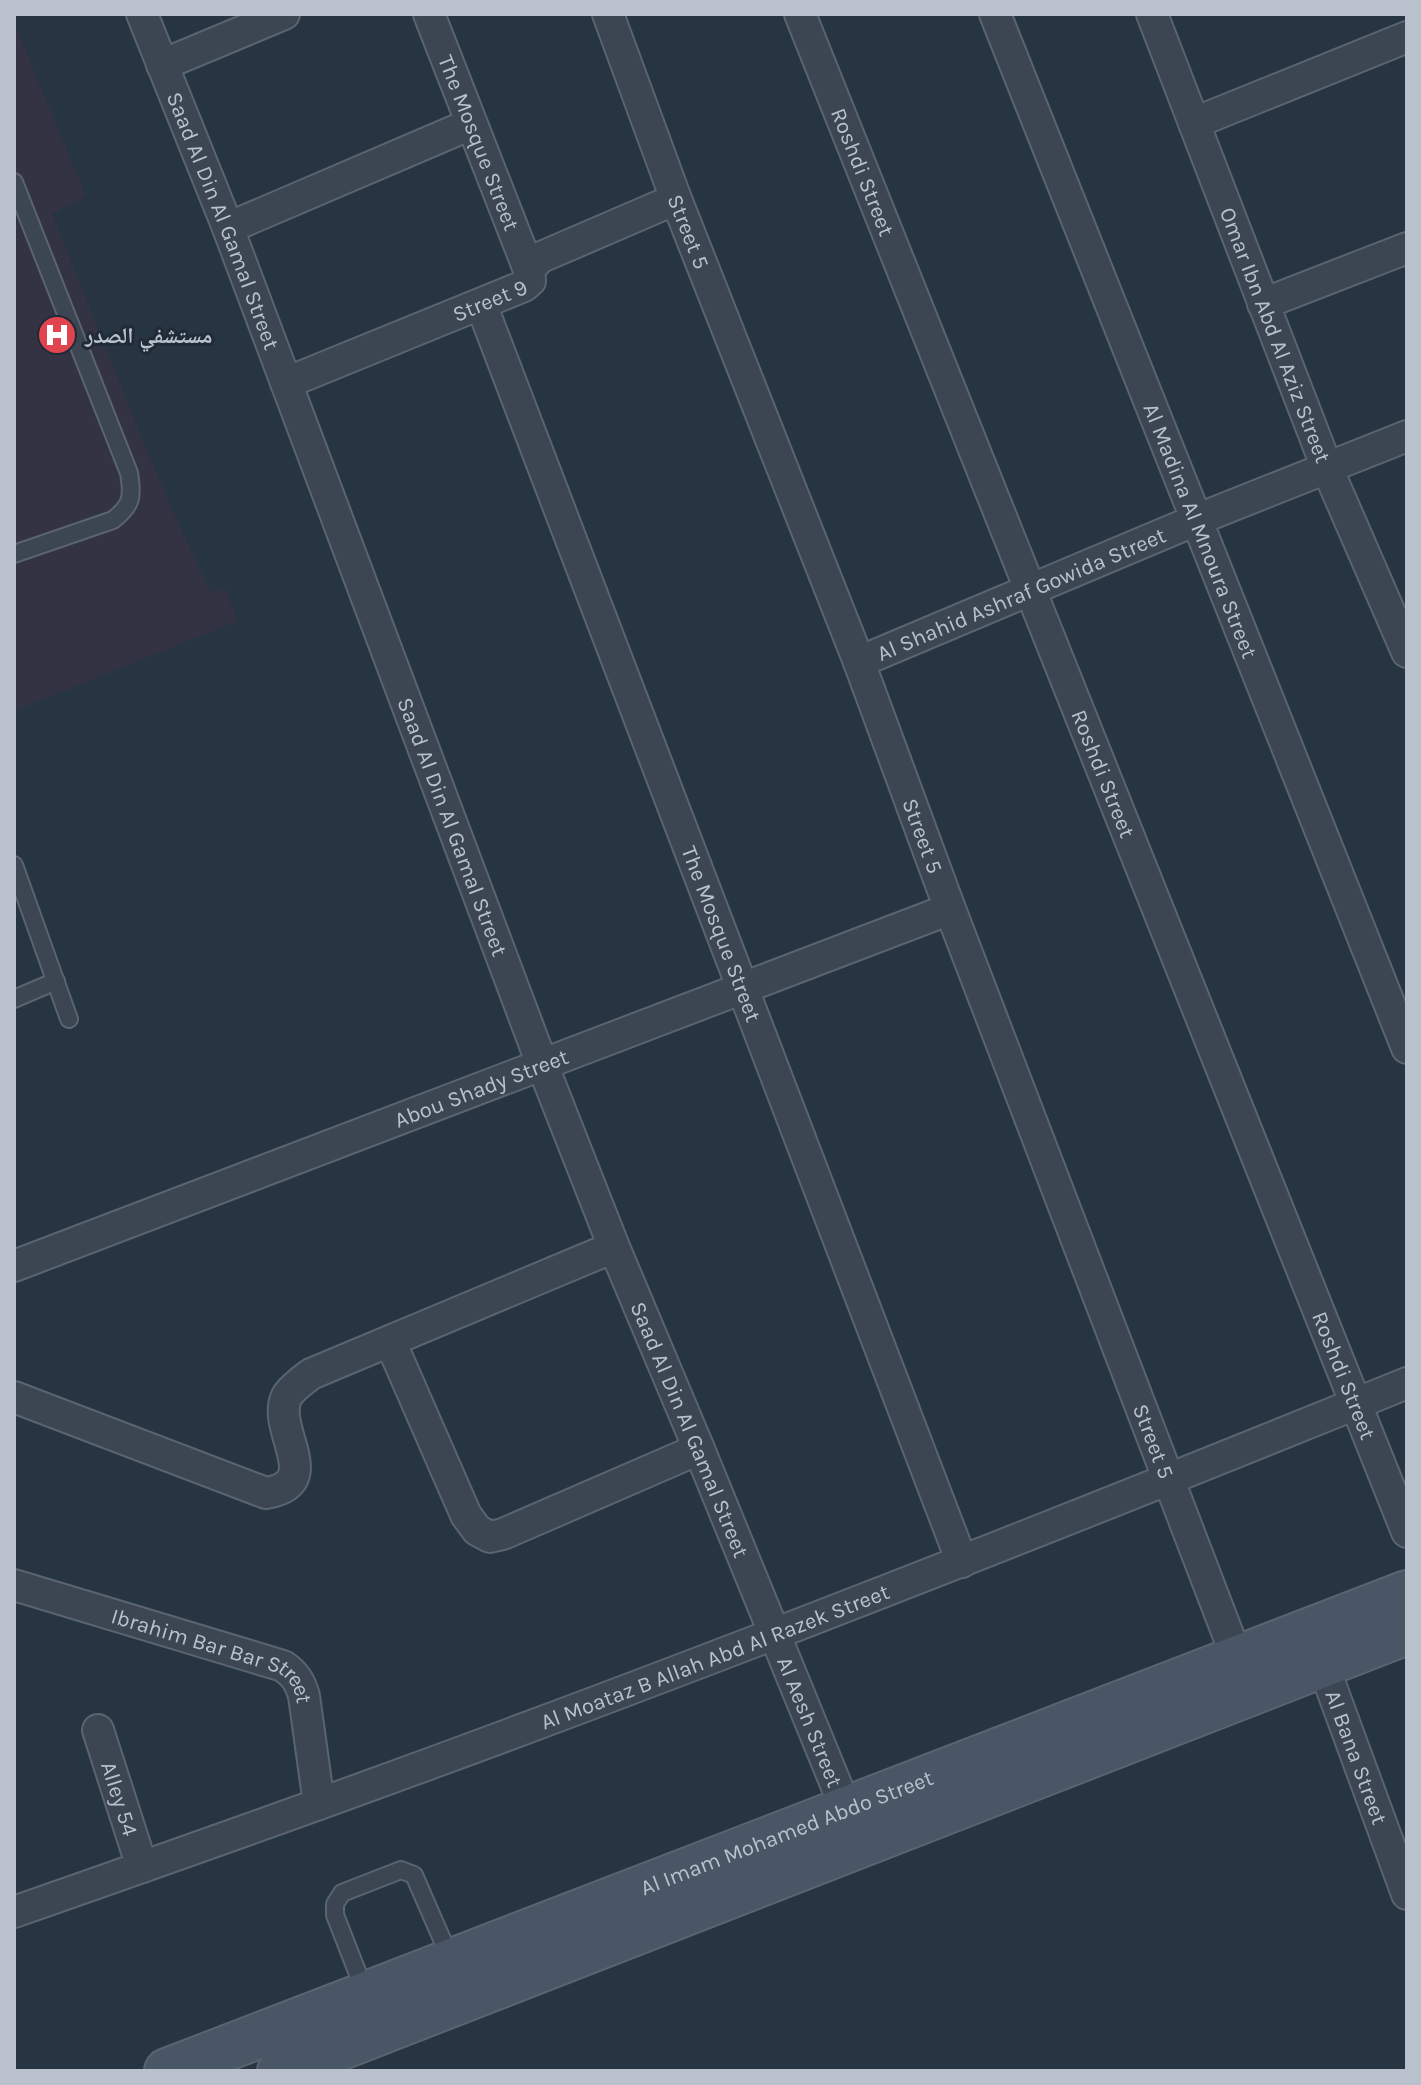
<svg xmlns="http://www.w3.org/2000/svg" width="1421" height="2085" viewBox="0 0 1421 2085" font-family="Karla,'Noto Naskh Arabic',sans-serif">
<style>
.medical{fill:#343343}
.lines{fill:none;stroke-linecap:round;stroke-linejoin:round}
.lane-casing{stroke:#59646f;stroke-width:20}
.street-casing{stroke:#59646f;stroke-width:34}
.secondary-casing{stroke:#59646f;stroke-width:48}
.lane{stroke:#3b4652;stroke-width:16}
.street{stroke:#3b4652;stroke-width:30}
.secondary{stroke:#495665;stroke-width:44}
.labels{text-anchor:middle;stroke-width:6;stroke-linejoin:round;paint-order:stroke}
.street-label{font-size:22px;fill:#b8c1cc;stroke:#202b37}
.poi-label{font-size:22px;font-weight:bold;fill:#b8c1cc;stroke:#202b37;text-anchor:start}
</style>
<rect width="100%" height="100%" fill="#273542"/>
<path class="medical" d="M14,23L86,196L52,214L149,456L184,536L211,593L225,588L238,621L14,711Z"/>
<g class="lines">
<defs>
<path id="lane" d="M14,182L129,473C133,497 132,505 113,520L14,554
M14,865L69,1019
M14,999L56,981
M365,1992L335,1915V1904L342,1893L401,1870L414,1875L451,1960"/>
<g id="street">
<path id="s1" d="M142,14L228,228L542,1064L614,1247L699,1449L846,1809"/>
<path id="s2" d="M429,14L529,270"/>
<path id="s3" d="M608,14L676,199L859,662L950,909L1237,1658"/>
<path id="s4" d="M800,14L1407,1532"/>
<path id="s5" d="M995,14L1407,1048"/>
<path id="s6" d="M1152,14L1327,468L1407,652"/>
<path d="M162,65L284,14"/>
<path d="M1194,123L1407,37"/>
<path d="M228,228L471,124"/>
<path id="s7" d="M481,304L962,1562"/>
<path d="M1263,304L1407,248"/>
<path id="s8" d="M286,383L524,286L530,281L529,270L539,258L676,199"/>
<path id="s9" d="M859,662L1196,520L1407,436"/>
<path id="s10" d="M14,1266L950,909"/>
<path d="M390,1341L466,1515L477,1530L490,1537L503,1534L699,1449"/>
<path d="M14,1397L266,1493C327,1483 270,1429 287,1396C292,1388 303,1380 311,1374L614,1247"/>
<path id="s11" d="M14,1585L283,1666C295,1674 300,1682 304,1696L319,1804"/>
<path id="s12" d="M1323,1665L1407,1894"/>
<path id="s13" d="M98,1730L142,1867"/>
<path id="s14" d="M14,1912C134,1870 254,1828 374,1784C721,1658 1065,1522 1407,1383"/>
</g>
<g id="secondary">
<path id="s15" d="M167,2071L1407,1593"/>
<path d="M280,2071L1407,1632"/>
</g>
</defs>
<use href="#lane" class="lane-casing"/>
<use href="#street" class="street-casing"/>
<use href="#secondary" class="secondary-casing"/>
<use href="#lane" class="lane"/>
<use href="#street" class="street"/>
<use href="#secondary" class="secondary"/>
</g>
<defs>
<symbol id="hospital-disc" viewBox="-11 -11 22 22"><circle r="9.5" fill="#e0444e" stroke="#202b37"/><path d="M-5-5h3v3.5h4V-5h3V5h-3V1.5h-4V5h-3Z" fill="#fff"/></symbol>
</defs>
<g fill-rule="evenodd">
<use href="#hospital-disc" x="35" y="313" width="44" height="44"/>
</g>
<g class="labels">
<g class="street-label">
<text dy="8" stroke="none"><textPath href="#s2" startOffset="138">The Mosque Street</textPath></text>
<text dy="8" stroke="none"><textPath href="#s4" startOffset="170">Roshdi Street</textPath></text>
<text dy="8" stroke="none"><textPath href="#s1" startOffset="222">Saad Al Din Al Gamal Street</textPath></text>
<text dy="8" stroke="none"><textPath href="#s3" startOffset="232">Street 5</textPath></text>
<text dy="8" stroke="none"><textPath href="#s8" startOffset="220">Street 9</textPath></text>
<text dy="8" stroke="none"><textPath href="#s6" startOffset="344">Omar Ibn Abd Al Aziz Street</textPath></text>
<text dy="8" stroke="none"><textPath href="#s5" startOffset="556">Al Madina Al Mnoura Street</textPath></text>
<text dy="8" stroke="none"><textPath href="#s9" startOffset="176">Al Shahid Ashraf Gowida Street</textPath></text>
<text dy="8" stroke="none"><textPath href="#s4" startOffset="818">Roshdi Street</textPath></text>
<text dy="8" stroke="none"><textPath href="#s1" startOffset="870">Saad Al Din Al Gamal Street</textPath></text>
<text dy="8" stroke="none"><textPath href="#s3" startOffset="880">Street 5</textPath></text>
<text dy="8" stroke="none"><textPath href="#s7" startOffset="674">The Mosque Street</textPath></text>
<text dy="8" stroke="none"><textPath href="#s10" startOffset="500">Abou Shady Street</textPath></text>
<text dy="8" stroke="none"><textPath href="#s4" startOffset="1466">Roshdi Street</textPath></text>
<text dy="8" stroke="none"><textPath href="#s1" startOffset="1518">Saad Al Din Al Gamal Street</textPath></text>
<text dy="8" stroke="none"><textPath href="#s3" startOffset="1528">Street 5</textPath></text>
<text dy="8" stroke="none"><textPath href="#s14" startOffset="746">Al Moataz B Allah Abd Al Razek Street</textPath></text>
<text dy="8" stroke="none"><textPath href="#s11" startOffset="214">Ibrahim Bar Bar Street</textPath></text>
<text dy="8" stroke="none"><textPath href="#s1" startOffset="1834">Al Aesh Street</textPath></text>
<text dy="8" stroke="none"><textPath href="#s12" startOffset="98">Al Bana Street</textPath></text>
<text dy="8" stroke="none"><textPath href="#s13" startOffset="72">Alley 54</textPath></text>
<text dy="8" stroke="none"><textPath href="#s15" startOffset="664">Al Imam Mohamed Abdo Street</textPath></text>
</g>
<g class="poi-label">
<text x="85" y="343">مستشفي الصدر</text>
</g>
</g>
<rect width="1421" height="2085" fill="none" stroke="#b8c1cc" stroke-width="32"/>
</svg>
